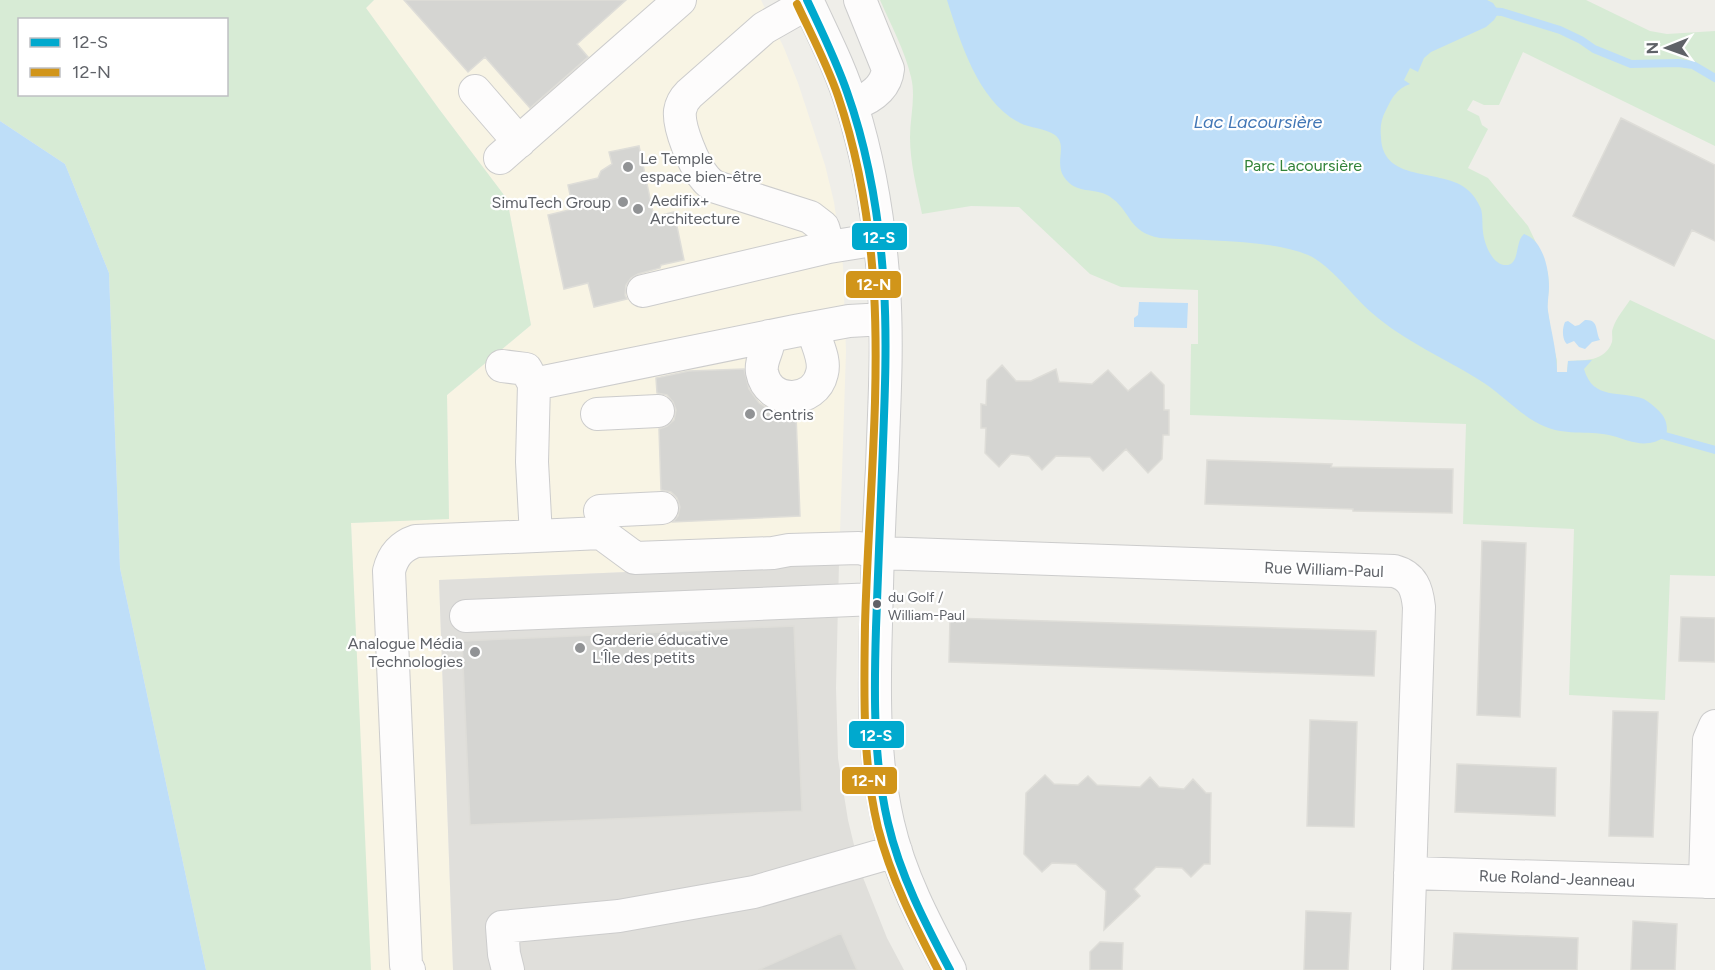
<svg xmlns="http://www.w3.org/2000/svg" width="1715" height="970" viewBox="0 0 1715 970" font-family="Figtree,sans-serif">
<style>
.commercial{fill:#f8f4e4}
.industrial{fill:#e0dfdb}
.green{fill:#d7ebd5;fill-rule:evenodd}
.water{fill:#bedef8}
.lines{fill:none;stroke-linecap:round;stroke-linejoin:round}
.stream{stroke:#bedef8;stroke-width:8}
.building{fill:#d5d5d2;stroke:#deddd8;stroke-width:1.5}
.minor-casing{stroke:#ccc;stroke-width:34}
.minor{stroke:#fdfcfc;stroke-width:32}
.bus-1-casing{stroke:#fff;stroke-width:12}
.bus-2-casing{stroke:#fff;stroke-width:12}
.bus-1{stroke:#00a9ce;stroke-width:8}
.bus-2{stroke:#d1951a;stroke-width:8}
.poi-dot{fill:#919395;stroke:#fff;stroke-width:2}
.bus-dot{fill:#5f6268;stroke:#fff;stroke-width:2}
.labels{text-anchor:middle;stroke-width:4.5;stroke-linejoin:round;paint-order:stroke}
.bus-label{font-size:14px;fill:#5f6268;stroke:#fff;text-anchor:start}
.poi-label{font-size:16px;fill:#5f6268;stroke:#fff;text-anchor:start}
.park-label{font-size:16px;fill:#328339;stroke:#fff}
.street-label{font-size:16px;fill:#5f6268;stroke:#fff}
.water-label{font-size:18px;font-style:italic;fill:#4277b6;stroke:#fff}
.line-badge{stroke:#fff;stroke-width:2}
.badge-label{font-size:16px;text-anchor:middle;font-weight:bold;fill:#fff}
</style>
<rect width="100%" height="100%" fill="#efeee9"/>
<path class="commercial" d="M374,0H761L784,48L798,83L825,165L834,202L843,266L846,352L839,563L439,580L453,970H370L351,523L449,518L447,395L531,325L507,199L439,109L366,8Z"/>
<path class="industrial" d="M839,563L836,688L838,758L848,820L860,870L887,938L904,970H453L439,580Z"/>
<path class="green" d="M0,0H374L366,8L439,109L507,199L531,325L447,395L449,519L351,523L371,970H206L120,568L109,273L65,164L0,121ZM20,20H226V94H20Z
M880,0H1586L1650,31L1667,34L1715,31V146L1523,52L1499,105H1484L1473,100L1467,110L1479,116L1482,125L1488,129L1468,168L1488,178L1528,226L1543,257L1548,274L1549,286L1547,307L1554,349L1557,360V372H1567L1568,361C1584,360 1605,362 1612,342C1613,337 1611,332 1613,328C1616,318 1625,308 1630,300L1715,340V576L1670,575L1665,700L1569,695L1574,529L1463,524L1466,424L1190,415L1191,344H1198V290L1121,287L1090,274L1019,207L971,206L922,214C917,189 910,163 910,137C910,117 916,97 911,77C905,51 891,25 880,0Z"/>
<path class="water" d="M947,0H1487L1493,3L1499,12L1494,20L1486,27L1431,52L1424,58L1418,72L1410,68L1404,80L1410,84C1396,89 1392,98 1386,110C1381,119 1380,127 1381,137C1382,186 1448,166 1471,193C1475,197 1479,204 1481,209C1483,216 1482,224 1483,232C1484,242 1491,263 1504,265C1521,267 1514,242 1524,234C1543,240 1549,269 1549,287C1549,295 1547,303 1548,311C1551,331 1557,352 1557,372H1567L1568,361L1592,360L1584,369C1593,401 1620,390 1644,399C1649,402 1654,406 1659,411C1667,419 1668,427 1666,437C1661,439 1654,443 1649,443C1637,445 1624,439 1613,436C1591,430 1568,436 1546,427C1523,418 1505,397 1484,383C1447,359 1405,342 1372,313C1353,297 1331,265 1308,255C1268,239 1205,241 1160,238C1127,232 1132,211 1109,196C1094,187 1076,195 1064,177C1054,162 1068,145 1055,135C1045,128 1030,128 1020,123C978,102 960,41 947,0Z
M0,121L65,164L109,273L120,568L206,970H0Z
M1139,302L1188,303L1187,328L1134,327V318L1138,315Z
M1585,320C1599,319 1595,331 1600,340L1592,342L1585,349L1579,347L1574,341L1567,344C1562,340 1562,328 1565,322L1568,321L1575,326L1579,325Z"/>
<g class="lines">
<path class="stream" d="M1487,11L1502,12L1560,30L1581,40L1594,49L1631,64L1678,63L1693,65L1715,78
M1658,434L1715,450"/>
</g>
<path class="building" d="M404,0H626L577,44L588,57L530,108L485,57L468,72Z
M1621,118L1715,165V241L1692,230L1674,266L1573,216Z
M639,146L654,217L674,212L684,260L661,265L660,268L638,274L631,278L626,285L625,295L627,299L594,307L588,283L564,289L548,215L573,209L568,185L598,178L601,171L612,164L609,152Z
M1002,365L1016,381H1031L1056,369L1059,382L1092,384L1108,370L1128,391L1151,372L1164,385V410H1169V435H1163L1162,459L1148,473L1126,449L1103,471L1090,457L1056,456L1042,470L1029,456L1011,454L999,467L985,453L986,428H981V404L986,405L987,380Z
M744,369L749,389L759,403L775,413L796,415L800,516L673,522L678,516L680,507L677,498L671,492L661,490L659,429L667,426L674,420L676,410L673,402L667,395L657,393L656,378L689,371Z
M1207,460L1332,464L1331,467L1453,469L1452,513L1353,511V509L1205,504Z
M1482,541L1526,543L1520,717L1477,715Z
M1681,617L1715,618V662L1679,661Z
M950,618L1376,631L1374,676L949,662Z
M794,626L802,811L470,825L462,641Z
M1613,711L1658,712L1653,837L1609,836Z
M1310,720L1357,722L1354,827L1307,826Z
M1457,764L1556,768L1555,816L1455,812Z
M1045,775L1054,784L1078,785L1088,776L1097,785L1140,787L1150,777L1159,787L1184,789L1193,779L1206,793H1211L1210,864H1204L1191,877L1182,868L1156,867L1134,889L1140,896L1104,930L1106,891L1076,864L1052,863L1042,872L1024,854L1026,793Z
M1306,911L1351,913L1348,970H1304Z
M1633,921L1677,924L1675,970H1631Z
M841,933L857,970H758Z
M1454,933L1578,938L1577,970H1452Z
M1100,942L1123,943L1122,970H1090V952Z"/>
<g class="lines">
<defs>
<path id="minor" d="M807,0C823,35 841,69 852,106C870,164 880,227 884,288C888,348 884,408 882,468C879,520 877,572 876,624C874,691 873,757 888,823C900,876 925,923 950,970
M808,3L764,28L689,94C684,99 681,104 680,111C678,127 694,166 705,178C708,182 712,185 716,187L810,217L823,227L829,247L879,239
M475,91L519,142
M852,105C869,99 886,89 888,69L860,0
M500,158L680,0
M643,291L829,247
M885,319L849,321L795,331L534,384L532,462L536,536L601,533L635,558L773,553L789,550L859,548L879,553L1394,571C1413,576 1417,589 1419,607L1407,970
M769,336C770,349 760,359 762,372C768,405 815,405 822,373C826,358 815,342 813,328
M502,366L526,369L534,384
M597,414L658,411
M600,511L662,508
M466,616L876,599
M1410,873L1715,882
M1705,882L1709,740L1715,726
M409,970L406,965L389,571C393,555 401,546 416,541L536,536
M508,970L504,954L502,927L619,916L754,892L896,851"/>
</defs>
<use href="#minor" class="minor-casing"/>
<use href="#minor" class="minor"/>
<defs>
<path id="bus-1" d="M807,0C821,30 836,60 847,92C869,154 880,222 884,288C887,340 885,392 883,443C881,505 878,567 876,628C874,693 873,759 888,823C900,875 925,923 950,970"/>
<path id="bus-2" d="M797,4C811,34 827,64 838,96C859,158 870,225 874,291C880,401 868,514 865,625C864,692 862,762 878,828C891,878 914,924 938,970"/>
</defs>
<use href="#bus-1" class="bus-1-casing"/>
<use href="#bus-2" class="bus-2-casing"/>
<use href="#bus-1" class="bus-1"/>
<use href="#bus-2" class="bus-2"/>
</g>
<g class="poi-dot">
<circle cx="628" cy="167" r="6"/>
<circle cx="623" cy="202" r="6"/>
<circle cx="638" cy="209" r="6"/>
<circle cx="750" cy="414" r="6"/>
<circle cx="580" cy="648" r="6"/>
<circle cx="475" cy="652" r="6"/>
</g>
<circle class="bus-dot" cx="877" cy="604" r="5"/>
<g class="labels">
<g class="bus-label">
<text x="888" y="602">du Golf /<tspan x="888" dy="18">William-Paul</tspan></text>
</g>
<g class="poi-label">
<text x="640" y="164">Le Temple<tspan x="640" dy="18">espace bien-être</tspan></text>
<text x="650" y="206">Aedifix+<tspan x="650" dy="18">Architecture</tspan></text>
<text x="611" y="208" text-anchor="end">SimuTech Group</text>
<text x="762" y="420">Centris</text>
<text x="592" y="645">Garderie éducative<tspan x="592" dy="18">L'Île des petits</tspan></text>
<text x="463" y="649" text-anchor="end">Analogue Média<tspan x="463" dy="18">Technologies</tspan></text>
</g>
<g class="park-label">
<text x="1303" y="171">Parc Lacoursière</text>
</g>
<g class="street-label">
<text transform="translate(1324 569) rotate(2)" y="6">Rue William-Paul</text>
<text transform="translate(1557 878) rotate(2)" y="6">Rue Roland-Jeanneau</text>
</g>
<g class="water-label">
<text x="1258" y="128">Lac Lacoursière</text>
</g>
</g>
<g class="line-badge">
<rect x="851" y="222" width="57" height="29" rx="6" fill="#00a9ce"/>
<rect x="845" y="270" width="57" height="29" rx="6" fill="#d1951a"/>
<rect x="848" y="720" width="57" height="29" rx="6" fill="#00a9ce"/>
<rect x="841" y="766" width="57" height="29" rx="6" fill="#d1951a"/>
</g>
<g class="badge-label">
<text x="879" y="243">12-S</text>
<text x="874" y="290">12-N</text>
<text x="876" y="741">12-S</text>
<text x="869" y="786">12-N</text>
</g>
<rect x="18" y="18" width="210" height="78" fill="#ffffff" stroke="#bfc0c3" stroke-width="1.5"/>
<rect x="30" y="38" width="30" height="9" fill="#00a9ce" stroke="#bfc0c3" stroke-width="1.5"/>
<text x="72" y="48" font-size="18" fill="#5f6268">12-S</text>
<rect x="30" y="68" width="30" height="9" fill="#d1951a" stroke="#bfc0c3" stroke-width="1.5"/>
<text x="72" y="78" font-size="18" fill="#5f6268">12-N</text>
<g transform="translate(1667 48) rotate(269)" stroke="#ffffff" stroke-width="4.5" paint-order="stroke">
<path d="M0-4.5L10 22L0 15L-10 22Z" fill="#5f6268"/>
<text y="-9" font-size="16" font-weight="bold" text-anchor="middle" fill="#5f6268">N</text>
</g>
</svg>
